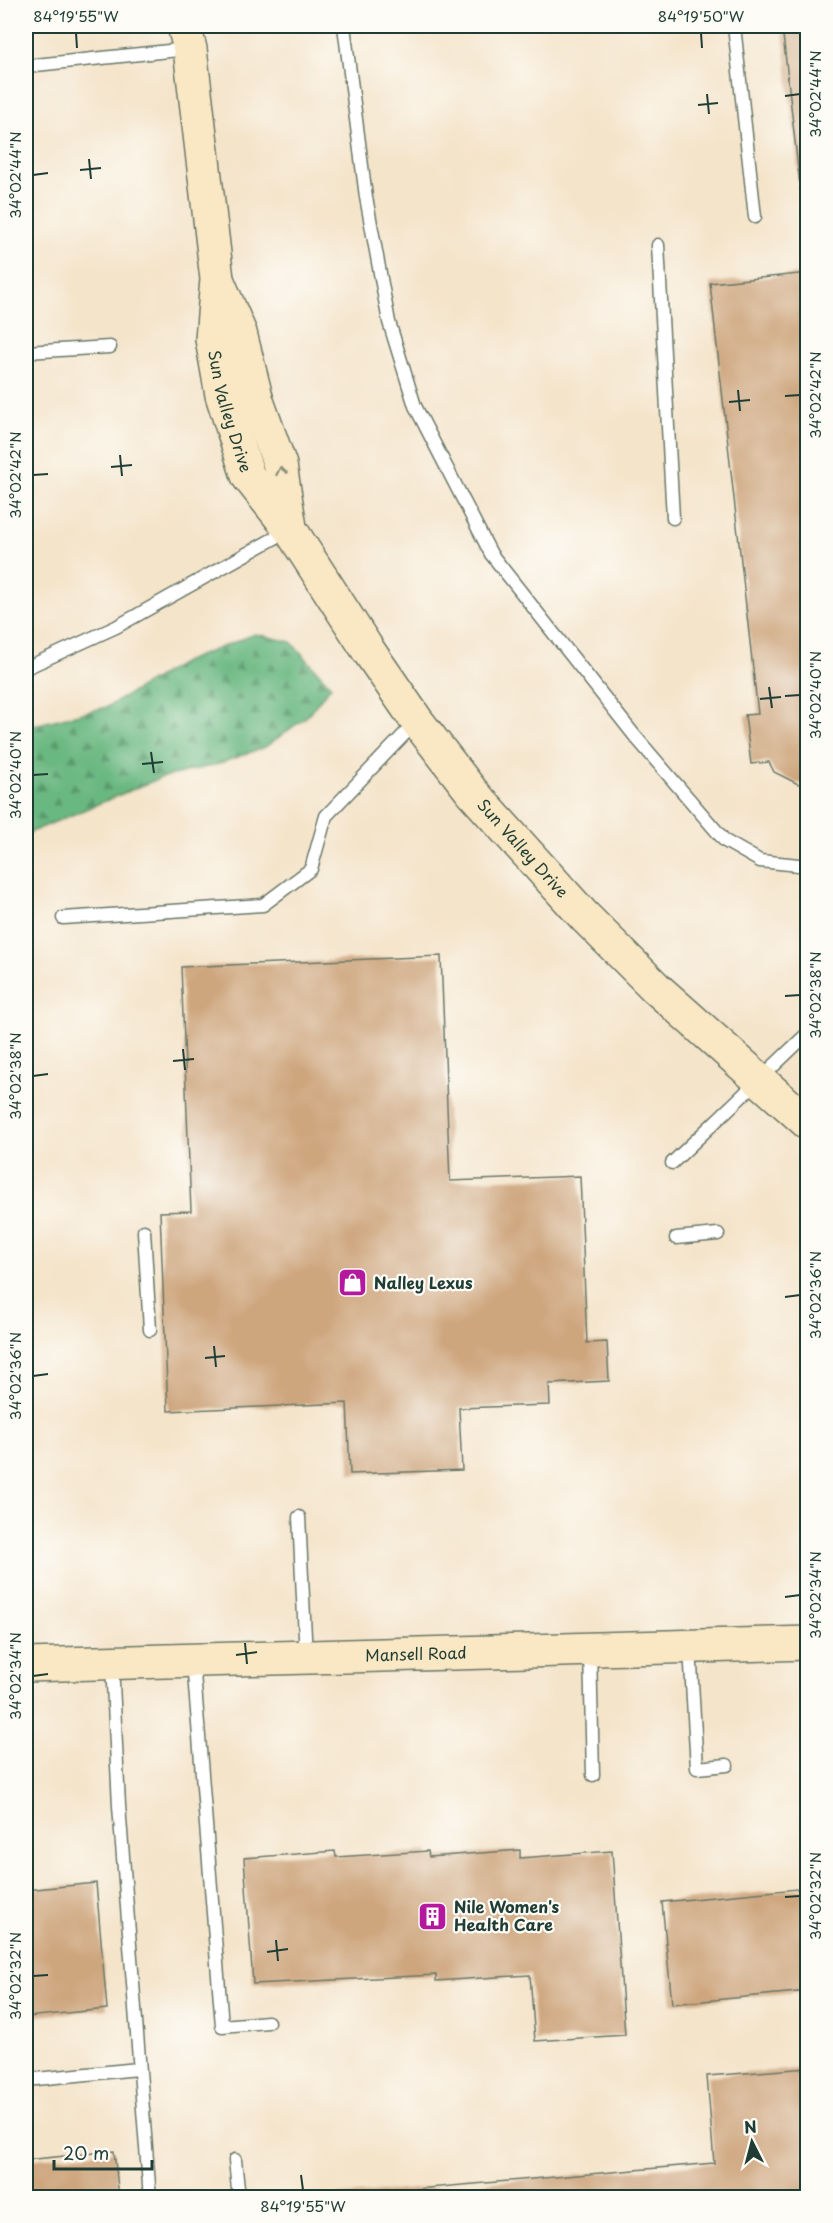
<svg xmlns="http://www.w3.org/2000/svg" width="833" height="2223" viewBox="0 0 833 2223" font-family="'Playpen Sans',sans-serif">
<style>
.forest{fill:url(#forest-firs);stroke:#457a5a;stroke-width:1.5}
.building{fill:#cea67e}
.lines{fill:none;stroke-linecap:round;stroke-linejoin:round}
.lane-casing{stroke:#6a7768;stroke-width:15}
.secondary-casing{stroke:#6a7768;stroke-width:36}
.lane{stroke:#fff;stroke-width:12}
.secondary{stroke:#fae7c3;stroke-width:33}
.oneway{stroke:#8c927c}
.ticks{fill:none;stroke:#1f3d34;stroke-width:2}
.labels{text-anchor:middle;stroke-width:4.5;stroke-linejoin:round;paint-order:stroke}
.street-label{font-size:16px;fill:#1f3d34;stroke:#fdfcf7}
.poi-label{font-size:16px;font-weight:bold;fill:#1f3d34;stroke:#fdfcf7;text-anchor:start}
.neatline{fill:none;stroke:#1f3d34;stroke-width:2}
.ticks-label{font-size:15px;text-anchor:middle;fill:#1f3d34}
</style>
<defs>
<pattern id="forest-firs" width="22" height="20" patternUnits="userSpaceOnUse" patternTransform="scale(1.5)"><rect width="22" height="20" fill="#6bb881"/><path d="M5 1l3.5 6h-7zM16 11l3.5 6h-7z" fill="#57976a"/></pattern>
</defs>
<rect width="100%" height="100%" fill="#fdfcf7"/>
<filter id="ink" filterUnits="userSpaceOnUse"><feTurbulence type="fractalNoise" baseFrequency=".0167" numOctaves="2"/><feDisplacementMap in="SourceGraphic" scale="12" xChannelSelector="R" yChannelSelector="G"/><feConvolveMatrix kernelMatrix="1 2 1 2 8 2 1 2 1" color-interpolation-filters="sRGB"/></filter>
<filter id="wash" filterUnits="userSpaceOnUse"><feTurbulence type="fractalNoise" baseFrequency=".008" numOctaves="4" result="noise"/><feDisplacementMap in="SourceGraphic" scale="24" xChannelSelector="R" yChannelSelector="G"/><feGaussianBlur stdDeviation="1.35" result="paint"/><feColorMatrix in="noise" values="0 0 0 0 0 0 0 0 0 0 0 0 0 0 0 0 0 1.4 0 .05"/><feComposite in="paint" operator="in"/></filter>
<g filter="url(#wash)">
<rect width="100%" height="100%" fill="#f4e4ca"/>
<path class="forest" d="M255,634L291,642L331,686L305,718L265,747L215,765L160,778L26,834V727L107,707L186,661Z"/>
<g id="blocks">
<path class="building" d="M782,26H808V239H806Z
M808,273V783L798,784L774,772L769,762L751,764L745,715L758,714L710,283Z
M441,956L450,1181L580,1176L587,1343L607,1342L609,1381L549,1384L550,1405L459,1408L462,1470L350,1474L347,1403L168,1411L160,1212L191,1211L181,967Z
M520,1850V1858L612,1851L625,2035L535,2041L530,1975L436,1981V1975L253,1984L244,1858L335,1851L336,1857L428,1851L429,1857Z
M96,1883L107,2009L26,2017V1890Z
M808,1888V1991L672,2004L662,1902Z
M808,2068V2198H314L714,2163L707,2076Z
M114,2151L119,2198H26V2160Z"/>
</g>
</g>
<g filter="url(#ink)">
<use href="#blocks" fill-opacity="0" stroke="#6a7768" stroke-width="1.5"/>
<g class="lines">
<defs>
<path id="lane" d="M344,26L366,197L389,322L415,406L491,554L634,735L725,841L760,861L808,866
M734,26L755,217
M26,66L188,49
M658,245L673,518
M26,352L110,347
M26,668L116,627L289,530
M63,918L263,905L311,869L326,816L416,722
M672,1163L808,1033
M144,1231L150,1330
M676,1238L718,1234
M299,1517L306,1657
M690,1648L697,1768L727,1765
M590,1651L593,1775
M193,1661L222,2026L268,2022
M112,1663L119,1806L150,2198
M26,2080L138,2069
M235,2160L239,2198"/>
<g id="secondary">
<path id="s1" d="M184,26L190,49L217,279L212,339L222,395L248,476L290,529L368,650L417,721L472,792L584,916L656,988L808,1123"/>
<path d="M219,284L240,333L257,401L280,465L290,527"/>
<path id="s2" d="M26,1665L808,1643"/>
</g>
</defs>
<use href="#lane" class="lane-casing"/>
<use href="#secondary" class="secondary-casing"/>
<use href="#lane" class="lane"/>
<use href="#secondary" class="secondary"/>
</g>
<defs><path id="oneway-chevron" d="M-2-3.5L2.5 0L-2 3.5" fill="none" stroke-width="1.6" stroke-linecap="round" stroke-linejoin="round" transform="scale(1.5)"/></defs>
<use class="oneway" href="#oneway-chevron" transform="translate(281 471) rotate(-101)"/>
</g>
<path class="ticks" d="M76,33L77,48M701,33L702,48M707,94L709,114M785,96L800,94M698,105L718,103M89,159L91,179M80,170L101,168M33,175L48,173M738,390L740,411M785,396L800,395M729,402L750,400M120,455L122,476M111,467L132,465M33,475L48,474M769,687L772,708M785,696L800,695M760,699L781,697M151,752L154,773M142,764L163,762M33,775L48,774M785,996L800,995M183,1049L185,1070M173,1061L194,1059M33,1076L48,1074M785,1297L800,1295M214,1346L216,1367M205,1358L225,1356M33,1376L48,1374M785,1597L800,1595M245,1643L247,1664M236,1655L257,1652M33,1676L48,1674M785,1897L800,1896M276,1940L278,1961M267,1952L288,1949M33,1976L48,1975M301,2175L303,2190"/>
<defs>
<symbol id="shop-square" viewBox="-11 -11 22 22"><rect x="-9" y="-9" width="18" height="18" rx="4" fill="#b5179e" stroke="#fdfcf7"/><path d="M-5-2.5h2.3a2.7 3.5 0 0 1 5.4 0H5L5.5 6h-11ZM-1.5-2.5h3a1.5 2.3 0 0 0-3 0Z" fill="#fff"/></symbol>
<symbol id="building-square" viewBox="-11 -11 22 22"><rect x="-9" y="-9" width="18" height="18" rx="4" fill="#b5179e" stroke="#fdfcf7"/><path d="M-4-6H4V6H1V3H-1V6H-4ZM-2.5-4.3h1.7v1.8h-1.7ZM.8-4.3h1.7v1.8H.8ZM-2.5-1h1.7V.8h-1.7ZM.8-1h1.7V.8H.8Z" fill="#fff"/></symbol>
</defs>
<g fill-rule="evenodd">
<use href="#shop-square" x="336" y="1266" width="33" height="33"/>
<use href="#building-square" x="416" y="1900" width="33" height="33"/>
</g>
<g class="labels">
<g class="street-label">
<text dy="6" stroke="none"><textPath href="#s1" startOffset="390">Sun Valley Drive</textPath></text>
<text dy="6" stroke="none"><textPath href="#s1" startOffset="921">Sun Valley Drive</textPath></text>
<text dy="6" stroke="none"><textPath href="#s2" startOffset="390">Mansell Road</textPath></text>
</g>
<g class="poi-label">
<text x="374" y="1289">Nalley Lexus</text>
<text x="454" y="1913">Nile Women's<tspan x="454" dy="18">Health Care</tspan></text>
</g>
</g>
<rect width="833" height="2223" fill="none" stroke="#fdfcf7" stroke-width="66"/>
<g transform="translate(752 2142) rotate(354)" stroke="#fdfcf7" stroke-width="4.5" paint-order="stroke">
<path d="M0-4.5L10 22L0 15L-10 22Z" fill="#1f3d34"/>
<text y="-9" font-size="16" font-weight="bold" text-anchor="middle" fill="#1f3d34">N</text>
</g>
<path d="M54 2160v9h98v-9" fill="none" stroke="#1f3d34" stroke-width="3"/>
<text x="63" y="2160" font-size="18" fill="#1f3d34" stroke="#fdfcf7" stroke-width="4.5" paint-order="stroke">20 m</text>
<rect x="33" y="33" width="767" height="2157" class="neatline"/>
<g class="ticks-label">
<text x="76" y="22">84°19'55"W</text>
<text x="701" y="22">84°19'50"W</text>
<text transform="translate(816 94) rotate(-90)" y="5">34°02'44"N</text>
<text transform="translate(16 175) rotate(-90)" y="5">34°02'44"N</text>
<text transform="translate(816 395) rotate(-90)" y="5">34°02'42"N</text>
<text transform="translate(16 475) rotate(-90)" y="5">34°02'42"N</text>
<text transform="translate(816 695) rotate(-90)" y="5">34°02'40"N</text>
<text transform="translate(16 775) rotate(-90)" y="5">34°02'40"N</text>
<text transform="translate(816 995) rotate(-90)" y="5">34°02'38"N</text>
<text transform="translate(16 1076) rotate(-90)" y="5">34°02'38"N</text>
<text transform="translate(816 1295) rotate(-90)" y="5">34°02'36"N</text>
<text transform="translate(16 1376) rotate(-90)" y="5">34°02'36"N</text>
<text transform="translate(816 1595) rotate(-90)" y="5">34°02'34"N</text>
<text transform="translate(16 1676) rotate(-90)" y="5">34°02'34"N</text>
<text transform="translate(816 1896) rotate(-90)" y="5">34°02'32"N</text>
<text transform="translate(16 1976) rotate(-90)" y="5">34°02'32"N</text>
<text x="303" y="2212">84°19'55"W</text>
</g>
</svg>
